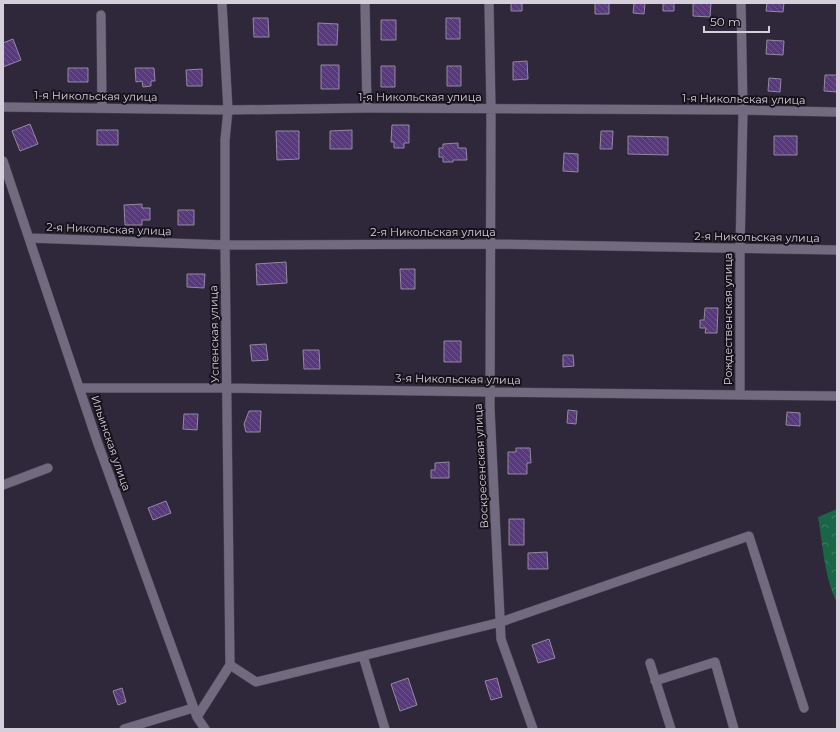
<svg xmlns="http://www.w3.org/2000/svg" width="840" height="732" viewBox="0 0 840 732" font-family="Montserrat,sans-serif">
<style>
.forest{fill:url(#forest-crowns)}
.building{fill:url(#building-back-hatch);stroke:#928aa0}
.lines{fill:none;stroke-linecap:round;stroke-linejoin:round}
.street-casing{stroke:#4c4555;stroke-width:10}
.street{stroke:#726a7f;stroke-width:9}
.labels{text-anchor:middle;stroke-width:4;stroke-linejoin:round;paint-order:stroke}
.street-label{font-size:11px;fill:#d4cfdb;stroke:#16121b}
</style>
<defs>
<pattern id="forest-crowns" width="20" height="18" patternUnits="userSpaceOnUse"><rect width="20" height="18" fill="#1a6546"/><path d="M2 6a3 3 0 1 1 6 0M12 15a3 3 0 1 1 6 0" fill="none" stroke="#3a7a60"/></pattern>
<pattern id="building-back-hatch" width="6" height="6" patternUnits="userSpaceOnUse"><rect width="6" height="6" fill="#57397c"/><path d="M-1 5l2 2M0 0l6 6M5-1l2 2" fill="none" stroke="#6e558e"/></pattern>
</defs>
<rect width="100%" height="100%" fill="#2f283a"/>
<path class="forest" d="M837,509V603C824,576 823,545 818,517Z"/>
<path class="building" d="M511,3H522V11H511Z
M595,3H609V14H595Z
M634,3H645L644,14L633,13Z
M663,3H674V11H663Z
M693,3H711L710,17L693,16Z
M767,3H784L783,12L766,11Z
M253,18H268L269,37H254Z
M446,18H460V39H446Z
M381,20H396V40H381Z
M318,23L338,24L337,45H318Z
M13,39L21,60L3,67V43Z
M767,40L784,41L783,55L766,54Z
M527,61L528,79L513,80V62Z
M321,65H339V89H321Z
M381,66H395V87H381Z
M447,66H461V86H447Z
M68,68H88V82H68Z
M135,68H154L155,81H151V86L143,87L142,81L136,82Z
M202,69V86H187L186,70Z
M825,75H837V92L824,91Z
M769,78L781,79L780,92L768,91Z
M30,124L38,144L20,151L12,131Z
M392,125H409V143H404V148H394V142H391Z
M97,130H118V145H97Z
M352,130V149H330V131Z
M276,131H299V159L277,160Z
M601,131H613L612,149H600Z
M628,136L668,137V155L628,154Z
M774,136H797V155H774Z
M458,143V148H466L467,160H453V162H443V157H439V148H443V144Z
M564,153L578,154V172L563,171Z
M142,204V208H150V220H142V225H125L124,205Z
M178,210H194V225H178Z
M286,262L287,283L257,285L256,264Z
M400,269H415V289H401Z
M187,274H205L204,288L187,287Z
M705,308H718L717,333H705L706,328H700V320H704Z
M444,341H461V362H444Z
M266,344L268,360L252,361L250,345Z
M303,350H319L320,369H304Z
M563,355H573L574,366L563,367Z
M568,410L577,411L576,424L567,423Z
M249,411H261L260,432H246L244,424Z
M787,412L800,413V426L786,425Z
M184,414H198L197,430L183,429Z
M516,448H530L531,463H527V474H508V452H516Z
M449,462V478H431V470H435V463Z
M166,501L171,513L153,520L148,508Z
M509,519H524V545H509Z
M547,552L548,569H528V553Z
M549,639L555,658L538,663L532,645Z
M408,678L417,705L400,711L391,684Z
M497,678L502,697L491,700L485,681Z
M122,688L126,702L118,705L113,691Z"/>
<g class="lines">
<defs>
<path id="street" d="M222,3L228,110L225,140V245L230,665
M365,3L367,108
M489,3L491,109L490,409L501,639L533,729
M101,15L102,108
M3,107L228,110L367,108L743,110L837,112
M3,161L97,441L197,717L205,729
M29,238L225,245L490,244L837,250
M79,388H227L490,392L837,396
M740,394V249L743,110L741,3
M3,485L48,468
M363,656L385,729
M650,663L671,729
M230,665L256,682L501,622L749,536L804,708
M655,681L715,662L734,729
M197,717L230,665
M124,729L193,708"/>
</defs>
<use href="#street" class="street-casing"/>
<use href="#street" class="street"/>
</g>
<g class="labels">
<g class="street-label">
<text transform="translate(96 96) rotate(1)" y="4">1-я Никольская улица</text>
<text x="420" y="101">1-я Никольская улица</text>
<text transform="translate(744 99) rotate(1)" y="4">1-я Никольская улица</text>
<text transform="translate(109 229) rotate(2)" y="4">2-я Никольская улица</text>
<text x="433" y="236">2-я Никольская улица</text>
<text transform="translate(757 237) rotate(1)" y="4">2-я Никольская улица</text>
<text transform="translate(728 319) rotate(-90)" y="4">Рождественская улица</text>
<text transform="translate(214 334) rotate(-91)" y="4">Успенская улица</text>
<text transform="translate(458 379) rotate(1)" y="4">3-я Никольская улица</text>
<text transform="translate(111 443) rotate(71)" y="4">Ильинская улица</text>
<text transform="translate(481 466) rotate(-93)" y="4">Воскресенская улица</text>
</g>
</g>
<rect width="840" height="732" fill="none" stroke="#d4cfdb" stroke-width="8"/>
<path d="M704 26v6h65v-6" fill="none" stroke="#d4cfdb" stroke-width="2"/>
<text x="710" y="26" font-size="12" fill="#d4cfdb" stroke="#16121b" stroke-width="3" paint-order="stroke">50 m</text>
</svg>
